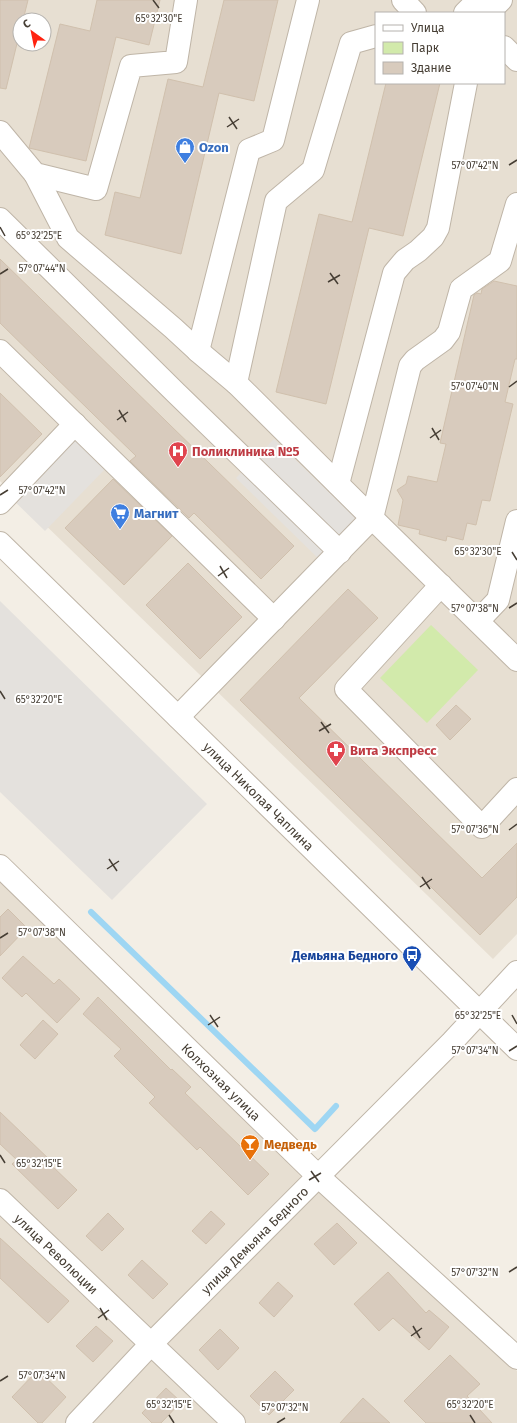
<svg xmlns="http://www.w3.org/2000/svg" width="517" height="1423" viewBox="0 0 517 1423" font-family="'Fira Sans',sans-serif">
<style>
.residential{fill:#e7dfd2;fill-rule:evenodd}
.green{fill:#d2eaab}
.parking{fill:#e4e1dd}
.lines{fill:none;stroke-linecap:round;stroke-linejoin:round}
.stream{stroke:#9ed6f3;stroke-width:6}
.building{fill:#d8cbbd;stroke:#d0c0ad}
.minor-casing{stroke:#bfb5a7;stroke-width:24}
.minor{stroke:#fff;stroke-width:22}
.ticks{fill:none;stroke:#463e34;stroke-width:1.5}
.labels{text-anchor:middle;stroke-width:4;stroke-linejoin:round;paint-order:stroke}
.shop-label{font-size:13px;font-weight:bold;fill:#366cbe;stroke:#fff;text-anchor:start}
.health-label{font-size:13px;font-weight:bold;fill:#be3a42;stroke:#fff;text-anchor:start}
.street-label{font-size:13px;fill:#463e34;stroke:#fff}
.transit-label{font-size:13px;font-weight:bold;fill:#164399;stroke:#fff;text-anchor:end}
.food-label{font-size:13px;font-weight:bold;fill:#c56008;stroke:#fff;text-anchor:start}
.ticks-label{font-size:10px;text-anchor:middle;fill:#463e34;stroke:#fff;stroke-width:4;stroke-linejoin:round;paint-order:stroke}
</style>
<rect width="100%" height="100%" fill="#f3eee5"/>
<path class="residential" d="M0,0H517V934L493,959L0,481ZM376,13H504V83H376ZM20,20H44V44H20Z
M0,880L326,1193L517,1371V1423H0Z"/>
<path class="green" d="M431,625L478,670L427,723L380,678Z"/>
<path class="parking" d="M70,430L108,466L45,531L8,495Z
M274,439L365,527L326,566L236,478Z
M0,601L207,804L112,900L0,792Z"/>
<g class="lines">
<path class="stream" d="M91,912L315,1129L336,1106"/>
</g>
<path class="building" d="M0,0H28L23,20H20V31L6,89L0,88Z
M97,0H160L149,45L116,37L86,161L29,148L60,24L90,31Z
M224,0H278L254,101L219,93L181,254L105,235L115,192L140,198L168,79L203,87Z
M386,83H440L403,236L369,228L326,404L276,392L319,214L352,222Z
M0,259L294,546L261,579L194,513L189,518L130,461L136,456L0,323Z
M494,281L517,286V359H515L505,402L513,404L490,501L482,500L476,525L467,523L463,540L447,536L446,541L419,534L420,530L398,525L403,500L397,490L406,484L408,476L437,482L446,444L440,443L474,295L477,293L481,294L482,289Z
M0,393L42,434L0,477Z
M113,479L172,536L124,585L65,528Z
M188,563L242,617L200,659L146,605Z
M348,589L378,618L299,698L482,878L517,843V897L480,935L240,700Z
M456,705L471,719L450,740L436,725Z
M8,909L27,928L0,956V917Z
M23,956L54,984L59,979L80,999L57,1023L26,993L22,997L2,978Z
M98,997L171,1070L172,1069L191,1087L185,1093L269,1174L248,1195L200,1147L197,1150L149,1103L155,1097L114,1056L121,1049L83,1014Z
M43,1020L58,1034L35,1059L20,1045Z
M0,1112L52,1162L50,1164L77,1190L58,1209L12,1164L17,1160L0,1144Z
M211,1211L225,1224L206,1244L192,1231Z
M108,1213L124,1229L102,1251L86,1236Z
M337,1223L357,1243L334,1265L314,1244Z
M0,1238L69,1301L48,1323L0,1278Z
M142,1260L168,1284L153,1299L128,1275Z
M388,1272L426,1313L429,1310L449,1327L429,1350L393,1318L379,1331L354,1304Z
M278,1282L293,1296L274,1317L259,1303Z
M96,1326L113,1341L93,1362L76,1346Z
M220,1329L239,1348L218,1370L199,1350Z
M450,1355L480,1384L467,1396L492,1423H426L404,1401Z
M38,1370L66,1397L42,1423H38L12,1397Z
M275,1371L294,1390L269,1415L250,1396Z
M166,1388L181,1402L161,1423H152L142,1413Z
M363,1398L390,1423H340Z"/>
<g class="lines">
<defs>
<g id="minor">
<path d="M403,0L415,13"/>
<path d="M465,13L478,0"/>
<path d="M488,13L501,0"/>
<path d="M376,36L351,43L313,170L276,201L236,383L372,518L410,366L415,360L443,340L449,332L461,289L500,261L517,204"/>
<path d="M504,47L517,60"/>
<path d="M0,132L35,174L96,189L131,66L176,62L186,0"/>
<path d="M35,174L68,238L173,328L198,351L249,150L273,140L308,0"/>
<path d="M0,219L176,393L340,552"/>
<path d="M0,351L274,619"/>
<path d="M198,351L236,383"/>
<path d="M338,484L394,273L405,260L418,251L433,237L438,228L466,83"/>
<path d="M0,503L75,424"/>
<path id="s1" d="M0,543L517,1049"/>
<path d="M441,585L346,689L482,827L517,789"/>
<path d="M478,621L498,600L517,521"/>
<path d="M178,717L372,518L517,660"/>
<path id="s2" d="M0,866L318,1176L517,1358"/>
<path id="s3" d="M0,1200L234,1423"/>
<path id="s4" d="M77,1423L151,1344L452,1042L517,972"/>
</g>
</defs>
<use href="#minor" class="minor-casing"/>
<use href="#minor" class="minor"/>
</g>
<path class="ticks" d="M153,0L159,8M229,117L237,129M227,127L239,119M509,165L517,160M0,227L5,236M330,273L338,284M0,274L8,269M328,282L340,275M509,387L517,381M119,410L126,422M117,420L128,412M432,428L439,440M430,438L441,430M0,495L8,490M512,552L517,560M220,566L227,578M218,576L229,568M509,608L517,603M0,691L5,699M321,722L329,733M319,731L331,724M509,830L517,824M109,859L117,871M107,869L119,861M422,877L430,889M420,887L432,879M0,938L8,933M210,1015L218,1027M512,1015L517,1024M208,1025L220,1017M509,1051L517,1046M0,1155L5,1163M311,1171L319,1182M309,1180L321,1173M509,1272L517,1267M100,1308L107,1320M98,1318L109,1310M413,1326L420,1338M411,1336L422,1328M0,1381L8,1376M169,1415L174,1423M470,1415L475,1423M277,1423L285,1418"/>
<defs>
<symbol id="shop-pin" viewBox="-11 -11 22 30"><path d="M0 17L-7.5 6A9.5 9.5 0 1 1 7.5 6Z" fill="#3f7fe0" stroke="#fff"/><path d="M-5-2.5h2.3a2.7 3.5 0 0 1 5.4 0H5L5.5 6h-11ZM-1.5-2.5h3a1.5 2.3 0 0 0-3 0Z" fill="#fff"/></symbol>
<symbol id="hospital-pin" viewBox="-11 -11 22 30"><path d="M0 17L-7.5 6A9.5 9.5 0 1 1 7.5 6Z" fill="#e0444e" stroke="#fff"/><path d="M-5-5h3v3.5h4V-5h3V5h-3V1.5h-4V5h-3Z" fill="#fff"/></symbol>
<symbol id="supermarket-pin" viewBox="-11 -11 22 30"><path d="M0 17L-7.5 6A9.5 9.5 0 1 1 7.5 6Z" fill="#3f7fe0" stroke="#fff"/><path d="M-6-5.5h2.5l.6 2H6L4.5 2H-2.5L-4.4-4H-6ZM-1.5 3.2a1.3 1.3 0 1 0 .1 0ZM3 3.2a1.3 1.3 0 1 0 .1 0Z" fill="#fff"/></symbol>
<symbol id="pharmacy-pin" viewBox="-11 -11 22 30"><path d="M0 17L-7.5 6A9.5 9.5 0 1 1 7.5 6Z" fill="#e0444e" stroke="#fff"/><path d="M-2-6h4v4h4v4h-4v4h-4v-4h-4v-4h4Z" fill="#fff"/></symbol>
<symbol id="bus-pin" viewBox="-11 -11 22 30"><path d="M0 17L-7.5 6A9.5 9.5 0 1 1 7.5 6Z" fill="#1a4fb4" stroke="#fff"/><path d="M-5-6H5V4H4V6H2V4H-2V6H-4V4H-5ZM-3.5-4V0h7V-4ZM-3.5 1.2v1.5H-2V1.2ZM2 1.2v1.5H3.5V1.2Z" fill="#fff"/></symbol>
<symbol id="bar-pin" viewBox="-11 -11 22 30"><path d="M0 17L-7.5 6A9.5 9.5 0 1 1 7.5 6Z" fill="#e8710a" stroke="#fff"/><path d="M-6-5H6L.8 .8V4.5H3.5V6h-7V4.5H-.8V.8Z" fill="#fff"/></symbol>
</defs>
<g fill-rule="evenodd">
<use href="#shop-pin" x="174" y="136" width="22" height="30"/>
<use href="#hospital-pin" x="167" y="440" width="22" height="30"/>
<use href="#supermarket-pin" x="109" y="502" width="22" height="30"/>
<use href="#pharmacy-pin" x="325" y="739" width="22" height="30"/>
<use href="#bus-pin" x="401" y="944" width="22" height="30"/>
<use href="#bar-pin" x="239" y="1133" width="22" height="30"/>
</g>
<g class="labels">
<g class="shop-label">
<text x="199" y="152">Ozon</text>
<text x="134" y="518">Магнит</text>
</g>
<g class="health-label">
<text x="192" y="456">Поликлиника №5</text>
<text x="350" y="755">Вита Экспресс</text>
</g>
<g class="street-label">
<text dy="5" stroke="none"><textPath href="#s1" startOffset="362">улица Николая Чаплина</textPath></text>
<text dy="5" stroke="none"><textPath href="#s2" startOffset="309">Колхозная улица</textPath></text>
<text dy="5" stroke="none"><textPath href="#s4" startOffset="255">улица Демьяна Бедного</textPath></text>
<text dy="5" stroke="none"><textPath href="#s3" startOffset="78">улица Революции</textPath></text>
</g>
<g class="transit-label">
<text x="398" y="960">Демьяна Бедного</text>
</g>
<g class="food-label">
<text x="264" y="1149">Медведь</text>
</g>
</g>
<g class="ticks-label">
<text x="159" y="22">65°32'30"E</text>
<text x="475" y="169">57°07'42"N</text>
<text x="39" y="239">65°32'25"E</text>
<text x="42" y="272">57°07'44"N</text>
<text x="475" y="390">57°07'40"N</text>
<text x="42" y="494">57°07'42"N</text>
<text x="478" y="555">65°32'30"E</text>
<text x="475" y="612">57°07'38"N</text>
<text x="39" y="703">65°32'20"E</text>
<text x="475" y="833">57°07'36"N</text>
<text x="42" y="936">57°07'38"N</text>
<text x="478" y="1019">65°32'25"E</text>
<text x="475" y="1054">57°07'34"N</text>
<text x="39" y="1167">65°32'15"E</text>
<text x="475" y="1276">57°07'32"N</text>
<text x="42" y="1379">57°07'34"N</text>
<text x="169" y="1408">65°32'15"E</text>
<text x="470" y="1408">65°32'20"E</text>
<text x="285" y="1411">57°07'32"N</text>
</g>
<rect x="375" y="12" width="130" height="72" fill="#ffffff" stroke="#b5b2ae"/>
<rect x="383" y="25" width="20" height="6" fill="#ffffff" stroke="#b5b2ae"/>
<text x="411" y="32" font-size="12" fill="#463e34">Улица</text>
<rect x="383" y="42" width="20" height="12" fill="#d2eaab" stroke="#b5b2ae"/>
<text x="411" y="52" font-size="12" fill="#463e34">Парк</text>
<rect x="383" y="62" width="20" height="12" fill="#d8cbbd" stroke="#b5b2ae"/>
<text x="411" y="72" font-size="12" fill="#463e34">Здание</text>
<g transform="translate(32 32) rotate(327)"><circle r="19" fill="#ffffff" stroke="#b5b2ae"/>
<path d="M0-3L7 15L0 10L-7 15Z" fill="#ff2310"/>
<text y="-6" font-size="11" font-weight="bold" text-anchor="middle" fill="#463e34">С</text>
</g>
</svg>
